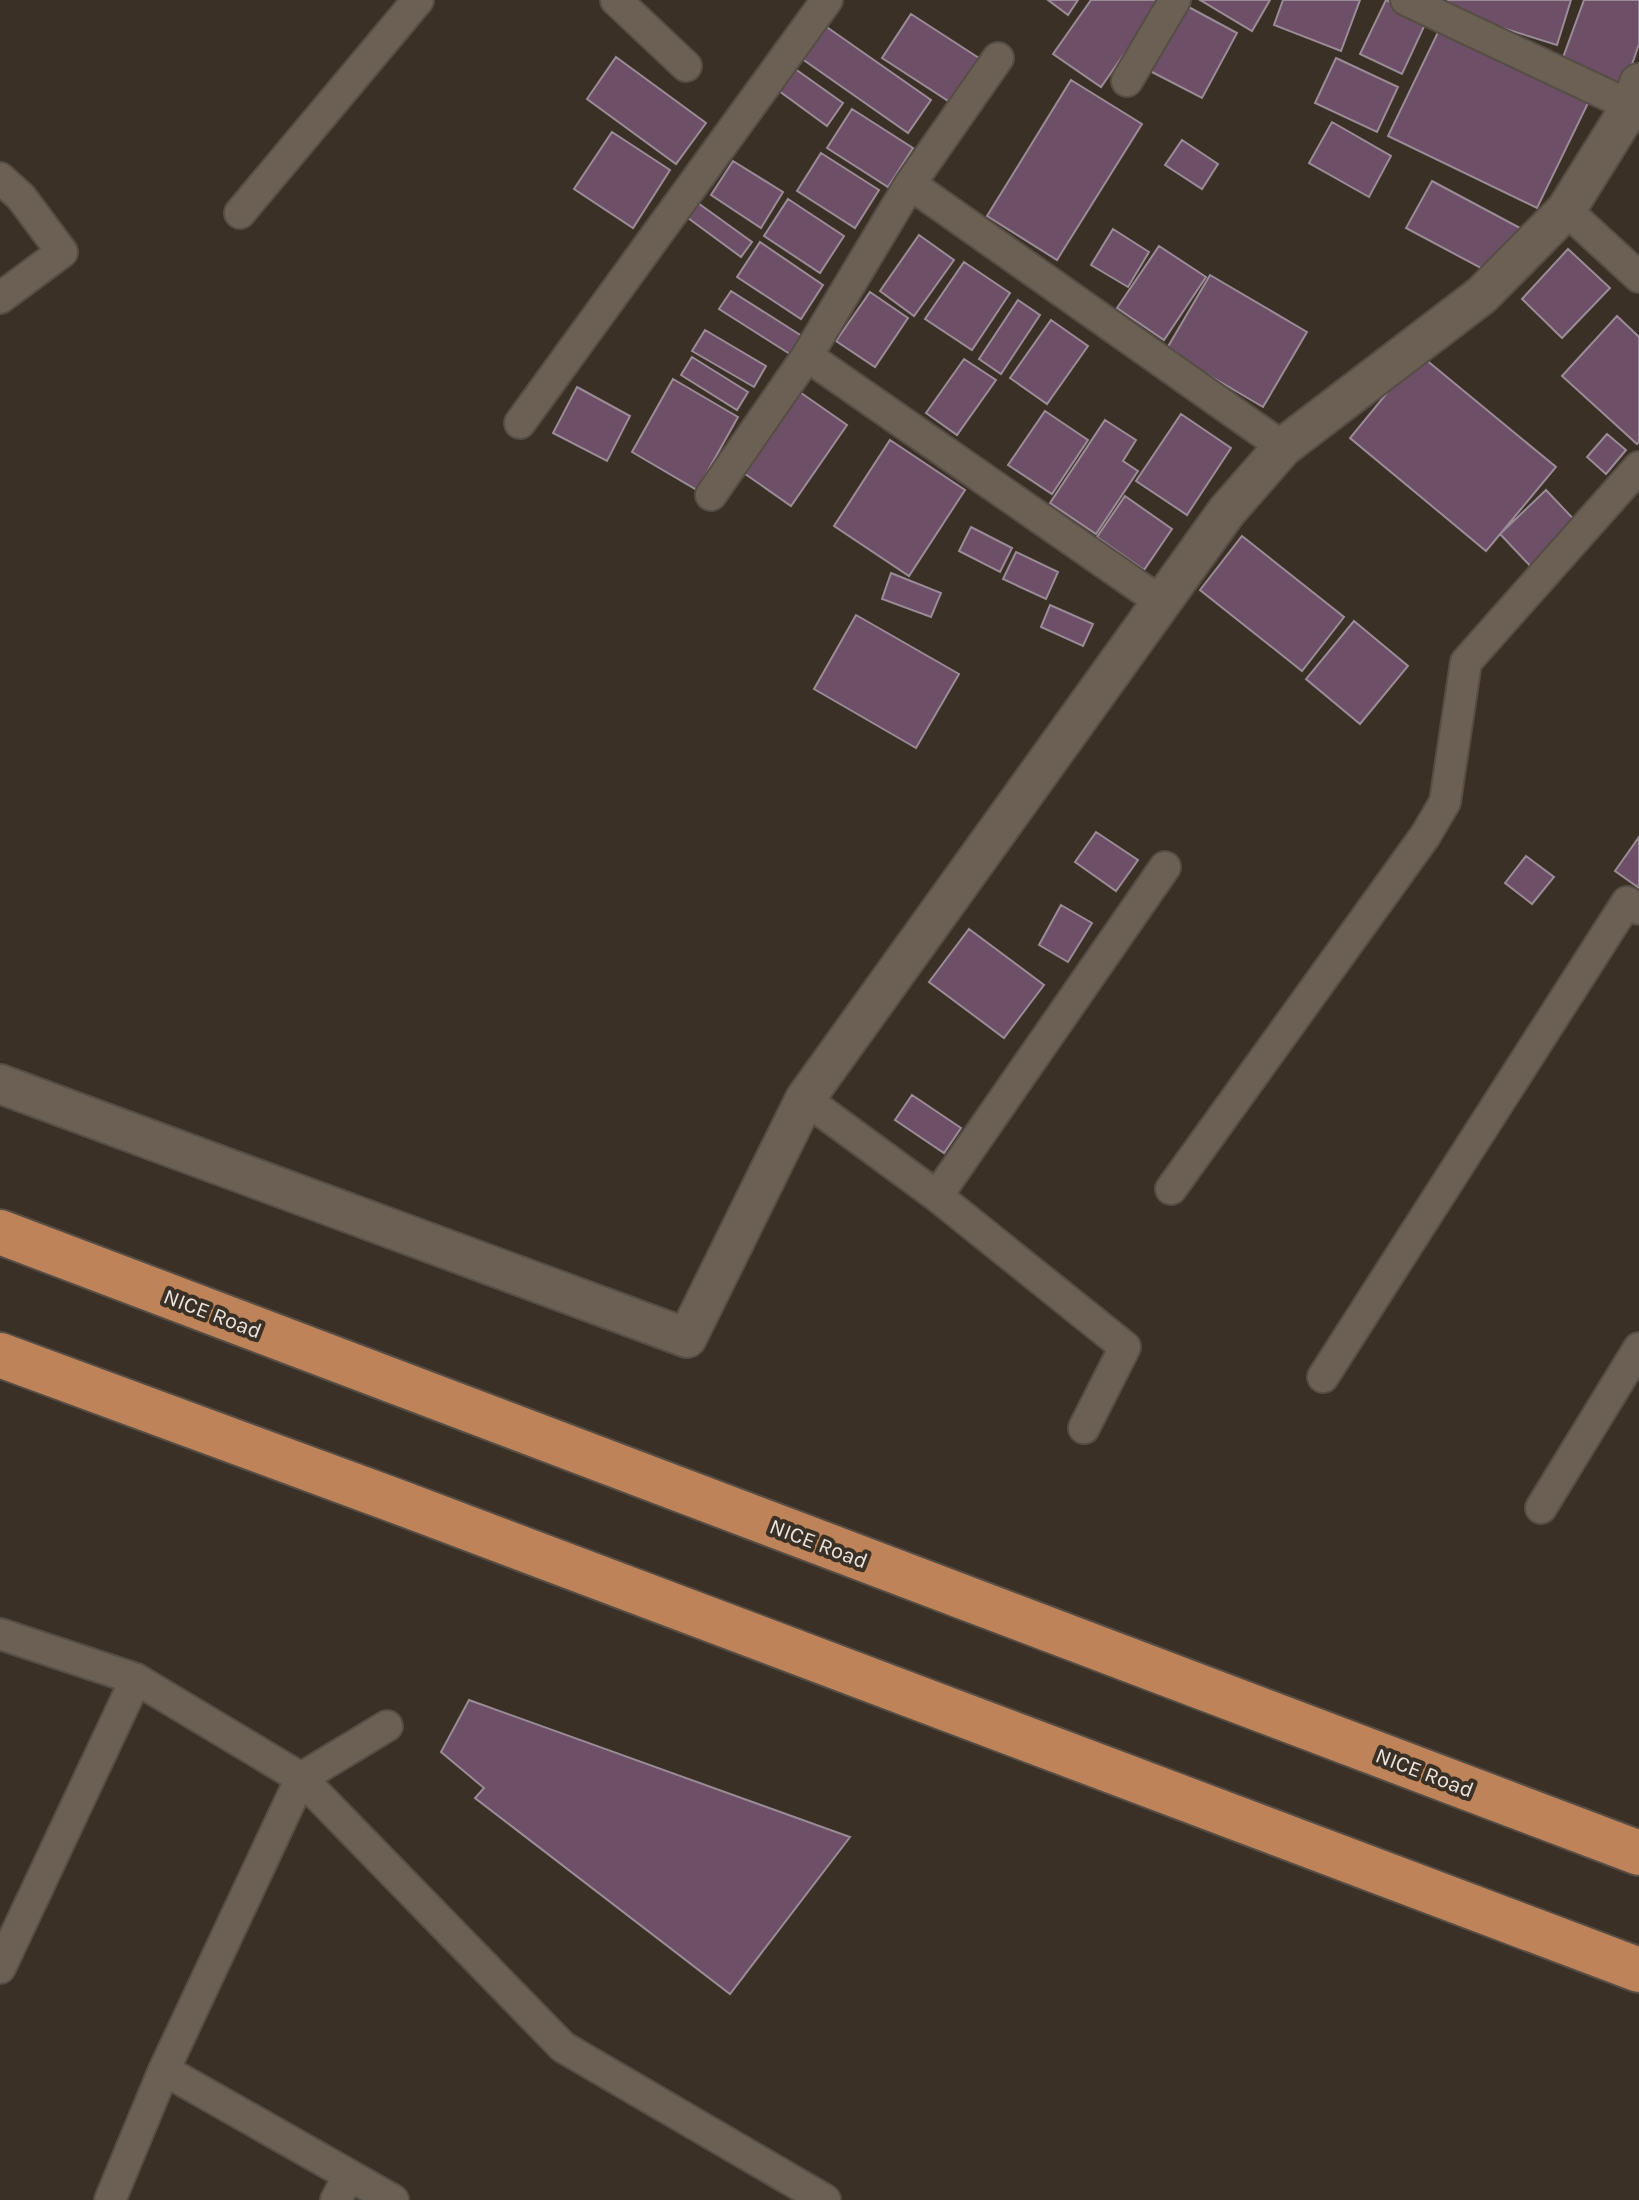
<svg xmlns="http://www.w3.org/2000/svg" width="1639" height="2200" viewBox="0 0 1639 2200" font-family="Karla,sans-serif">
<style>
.building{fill:#6d5067;stroke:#9a8b97;stroke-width:2}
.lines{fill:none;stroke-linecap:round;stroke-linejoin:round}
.minor-casing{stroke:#564d45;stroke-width:34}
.tertiary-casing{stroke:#564d45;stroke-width:42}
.motorway-casing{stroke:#564d45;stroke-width:48}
.minor{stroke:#6c6055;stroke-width:30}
.tertiary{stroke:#6c6055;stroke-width:38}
.motorway{stroke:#be8358;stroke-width:44}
.labels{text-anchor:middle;stroke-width:8;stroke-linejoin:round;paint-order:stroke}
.street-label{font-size:22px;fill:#ebe4dd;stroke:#3b3026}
</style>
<rect width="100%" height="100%" fill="#3b3026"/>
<path class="building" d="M1048,0H1078L1068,15Z
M1091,0H1162L1101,87L1053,54Z
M1200,0H1270L1252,31Z
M1283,0H1360L1341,51L1274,25Z
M1386,0L1427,20L1402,74L1360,54Z
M1448,0H1571L1557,45L1445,10Z
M1584,0H1639V44L1625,85L1561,63Z
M1183,4L1237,33L1202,98L1148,70Z
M911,14L982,60L953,104L882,58Z
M821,23L931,100L908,133L798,56Z
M1441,26L1590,99L1537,208L1388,136Z
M616,57L706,123L676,164L587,99Z
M1336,58L1398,87L1377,132L1315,103Z
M791,66L843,103L827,126L775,88Z
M1071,80L1142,124L1057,260L987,216Z
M852,109L913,148L888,187L827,148Z
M1332,122L1391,156L1369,197L1309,163Z
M612,132L670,170L633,228L574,189Z
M1182,140L1218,164L1202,189L1165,165Z
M821,153L879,190L855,228L797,191Z
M733,161L783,192L761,228L711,195Z
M1432,181L1520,228L1494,275L1406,228Z
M788,199L844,236L820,273L764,236Z
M698,203L752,242L741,257L688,218Z
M1113,229L1149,252L1128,287L1091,265Z
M919,235L954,260L914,316L880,291Z
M760,242L823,285L801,319L737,277Z
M1159,246L1206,277L1164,340L1117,308Z
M1568,249L1610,288L1562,338L1522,299Z
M964,262L1010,293L972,350L925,319Z
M1210,275L1307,332L1263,407L1166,350Z
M731,291L805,338L793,356L719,309Z
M870,292L908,318L875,367L836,341Z
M1018,300L1040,315L1001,374L979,359Z
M1617,316L1639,337V442L1637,444L1562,376Z
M1051,320L1088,346L1047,404L1010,378Z
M705,330L766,366L754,387L692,351Z
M1419,354L1556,467L1486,551L1350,438Z
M692,357L748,392L737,410L681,375Z
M964,359L996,380L957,435L926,413Z
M673,379L738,417L697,490L632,452Z
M577,387L630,416L607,461L553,433Z
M794,388L847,425L791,506L738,469Z
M1045,411L1088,440L1052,494L1008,465Z
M1181,414L1231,448L1187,515L1136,481Z
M1105,420L1136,440L1123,461L1138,471L1096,534L1050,503Z
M1607,434L1626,450L1606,474L1587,457Z
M890,440L965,490L909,576L834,526Z
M1546,490L1582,528L1536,572L1500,534Z
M1125,496L1172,529L1144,570L1097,537Z
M971,527L1012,548L1000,572L959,551Z
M1242,536L1344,617L1302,671L1200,590Z
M1016,552L1058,572L1046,599L1003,579Z
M891,573L941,593L931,617L882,599Z
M1050,605L1093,624L1083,646L1041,627Z
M856,615L959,674L916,748L814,689Z
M1354,621L1408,666L1360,724L1306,679Z
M1096,832L1138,860L1116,891L1075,862Z
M1639,837V888L1615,871Z
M1526,856L1554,877L1532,904L1505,883Z
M1061,905L1092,923L1068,962L1039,945Z
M969,929L1044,985L1004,1038L929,982Z
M912,1095L961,1128L944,1153L895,1120Z
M469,1700L850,1837L730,1994L475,1798L484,1788L441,1752Z"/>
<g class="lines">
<defs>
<path id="minor" d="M616,0L686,66
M1406,0L1631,106
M1127,81L1175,0
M0,178L21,197L62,252L0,298
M910,184L1283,447
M1566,210L1639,277
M240,213L418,0
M807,356L1161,602
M520,423L827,0
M711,495L807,356L910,184L998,58
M805,1099L937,1196L1125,1347L1084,1428
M1171,1189L1425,836L1445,802L1466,662L1639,467
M937,1196L1165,867
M1323,1377L1627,902L1639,909
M1541,1508L1639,1348
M0,1634L136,1679L301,1778L387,1726
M0,1968L136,1679
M164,2070L393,2200
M110,2200L164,2070L301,1778L563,2047L825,2200
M336,2200L349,2175"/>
<path id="tertiary" d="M0,1084L687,1338L805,1099L1227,511L1283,447L1482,295L1566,210L1631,106L1639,83"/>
<path id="motorway" d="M0,1232L1639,1853
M0,1355L396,1501L1639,1970"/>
</defs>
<use href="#minor" class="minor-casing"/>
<use href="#tertiary" class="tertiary-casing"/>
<use href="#motorway" class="motorway-casing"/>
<use href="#minor" class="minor"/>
<use href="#tertiary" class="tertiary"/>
<use href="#motorway" class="motorway"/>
</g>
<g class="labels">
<g class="street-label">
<text transform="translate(213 1313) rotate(21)" y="8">NICE Road</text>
<text transform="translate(819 1543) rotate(21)" y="8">NICE Road</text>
<text transform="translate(1425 1772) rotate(21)" y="8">NICE Road</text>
</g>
</g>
</svg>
